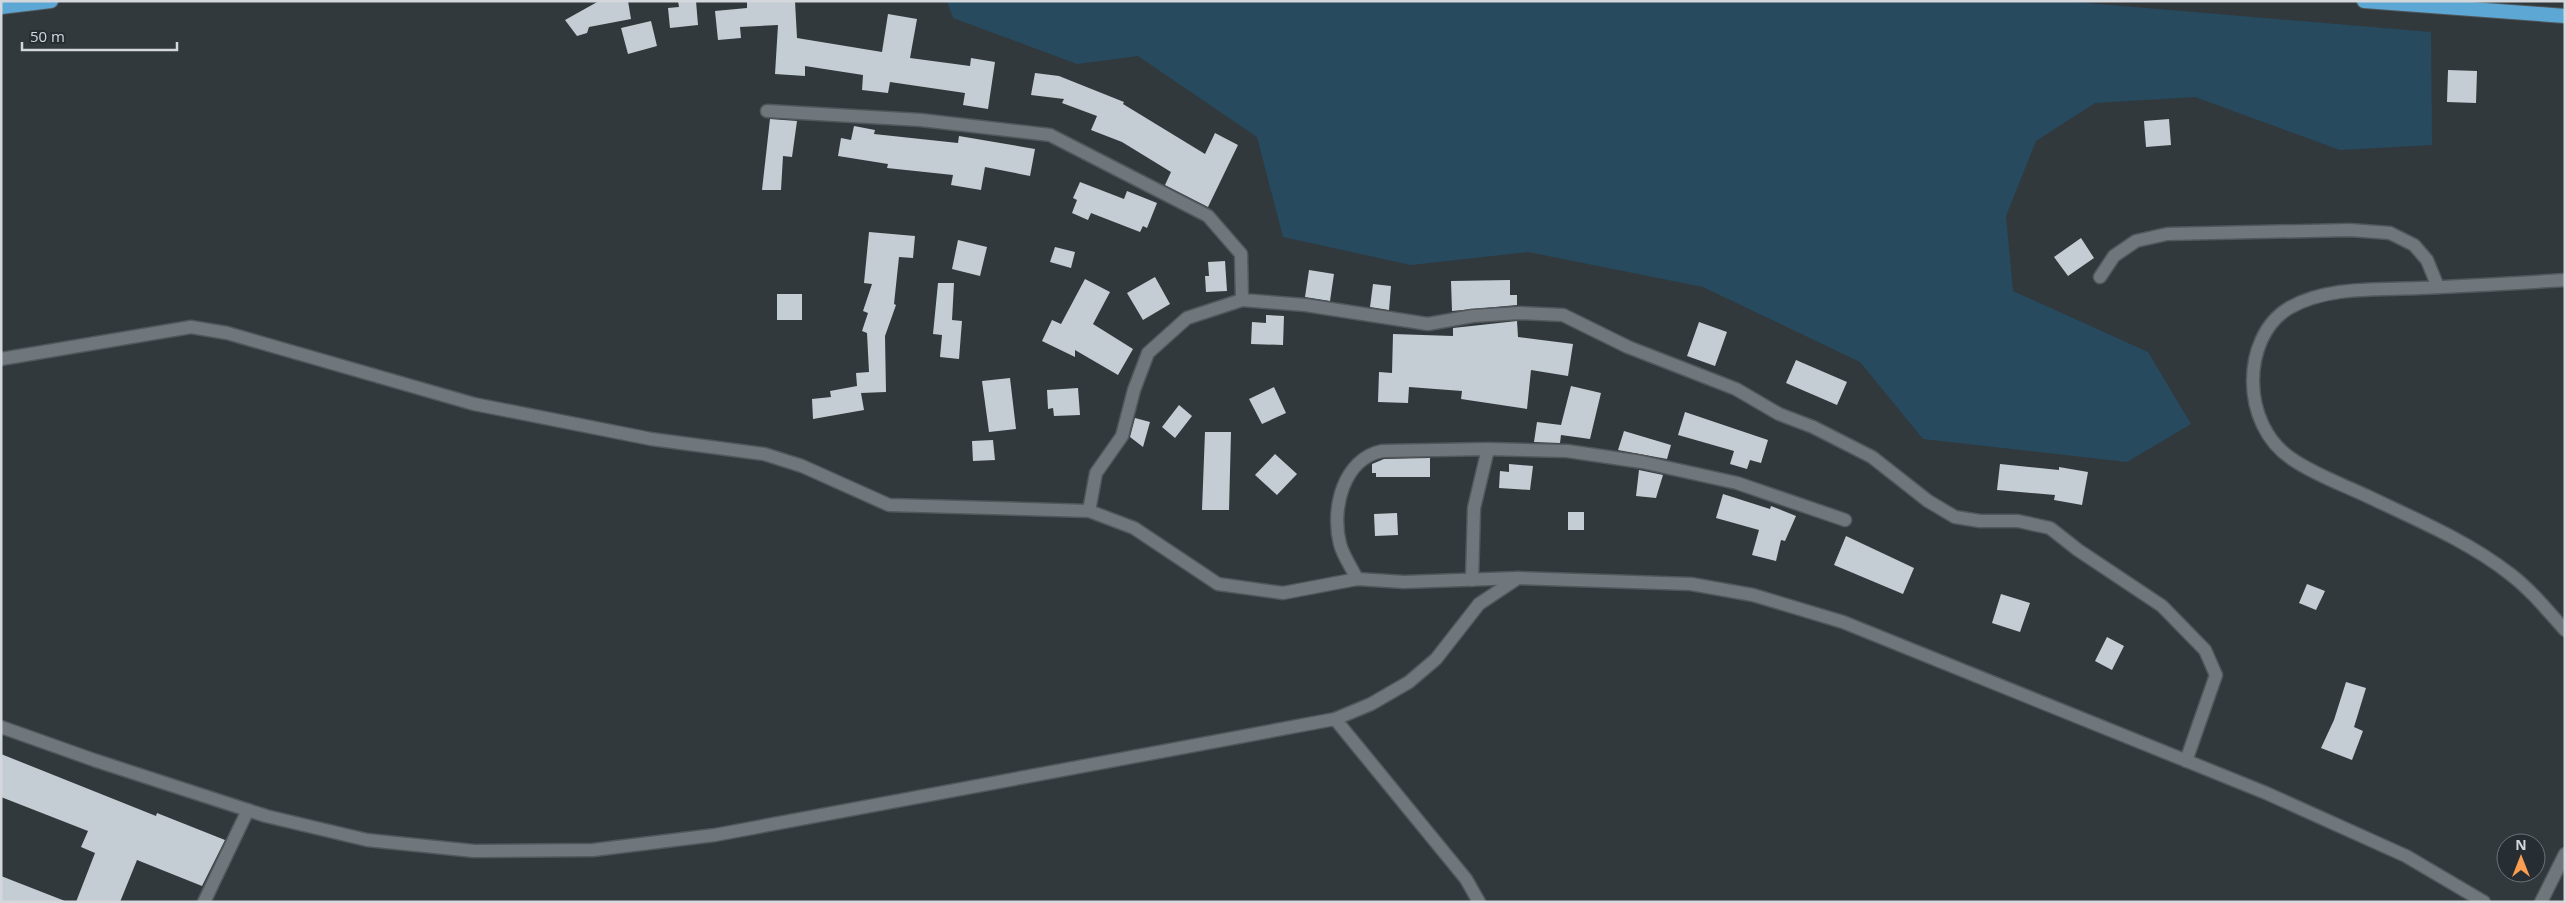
<svg xmlns="http://www.w3.org/2000/svg" width="2566" height="903" viewBox="0 0 2566 903" font-family="'Open Sans',sans-serif">
<style>
.green{fill:#274a5f}
.building{fill:#c4cdd3}
.lines{fill:none;stroke-linecap:round;stroke-linejoin:round}
.service-casing{stroke:#51575b;stroke-width:15}
.minor-casing{stroke:#51575b;stroke-width:15}
.tertiary-casing{stroke:#51575b;stroke-width:15}
.trunk-casing{stroke:#51575b;stroke-width:16}
.service{stroke:#6f777d;stroke-width:12}
.minor{stroke:#6f777d;stroke-width:12}
.tertiary{stroke:#6f777d;stroke-width:12}
.trunk{stroke:#5ca7d4;stroke-width:14}
</style>
<rect width="100%" height="100%" fill="#31393d"/>
<path class="green" d="M947,1H2063L2431,32L2432,145L2340,150L2195,97L2095,103L2036,141L2006,216L2013,291L2148,352L2191,424L2127,462L1923,439L1860,362L1703,287L1528,252L1411,265L1283,237L1257,137L1138,56L1077,64L953,18Z"/>
<path class="building" d="M599,1H628L631,19L589,27L587,33L577,36L565,20Z
M678,1H696L698,25L670,28L668,8L679,7Z
M747,1H795L797,38L882,52L888,14L917,19L910,58L970,66L971,58L995,62L988,109L963,105L965,93L890,82L888,93L862,90L863,75L805,66V76L775,74L778,25L740,27L741,38L718,40L715,11L747,8Z
M651,21L657,46L628,54L621,28Z
M2448,70L2477,71L2476,103L2447,102Z
M1035,73L1059,76L1124,102L1123,104L1205,154L1215,133L1238,145L1208,207L1165,185L1171,172L1122,142L1091,130L1097,116L1062,103L1064,99L1031,95Z
M770,119L797,121L792,157L783,156L781,190H762Z
M2169,119L2171,145L2146,147L2144,121Z
M854,126L875,130L874,134L958,143L959,136L1035,149L1030,176L985,167L981,190L951,185L953,175L887,168L888,164L838,156L841,138L851,140Z
M1080,182L1124,199L1127,191L1157,203L1147,228L1143,226L1140,232L1091,213L1088,220L1072,213L1077,200L1073,198Z
M869,232L915,236L913,258L899,257L894,304L896,305L885,336L886,392L861,393L864,410L813,419L812,399L831,397L830,391L857,386L856,373L869,372L867,333L862,331L868,313L863,311L872,284L864,283Z
M2081,238L2094,258L2068,276L2054,257Z
M958,240L987,247L980,276L952,269Z
M1055,247L1075,252L1071,268L1050,262Z
M1225,261L1227,291L1206,292L1205,276H1209L1208,262Z
M1309,270L1334,274L1330,301L1305,297Z
M1155,277L1170,304L1143,320L1127,293Z
M1085,279L1110,292L1093,324L1133,349L1118,375L1075,350V357L1042,341L1052,320L1061,324Z
M1510,280V295H1517V305L1452,311L1451,281Z
M938,283H954L952,320L962,321L959,359L940,357L942,335L933,334Z
M1373,284L1391,286L1389,310L1370,307Z
M777,294H802V320H777Z
M1266,315L1284,316L1283,345L1251,344L1252,322L1266,323Z
M1517,321L1518,337L1573,344L1568,376L1531,370L1527,409L1461,399L1462,391L1409,387L1408,403L1378,402L1379,372L1392,373L1393,334L1453,336V328Z
M1699,322L1727,332L1715,366L1687,356Z
M1796,360L1847,382L1837,405L1786,383Z
M1010,378L1016,429L989,432L982,381Z
M1571,386L1601,393L1590,439L1561,435L1560,443L1534,442L1537,422L1561,425Z
M1274,387L1286,413L1262,424L1249,399Z
M1078,388L1080,415L1054,416L1053,408L1048,409L1047,390Z
M1179,405L1192,416L1175,438L1162,427Z
M1685,412L1768,440L1761,463L1750,460L1747,469L1730,464L1734,451L1678,435Z
M1135,418L1150,422L1143,447L1130,437Z
M1624,431L1671,445L1667,459L1618,450Z
M1205,432H1231L1229,510H1202Z
M993,440L995,460L973,461L972,441Z
M1275,454L1297,474L1277,495L1255,475Z
M1430,458V477H1376V473H1372V464L1384,459Z
M1509,464L1533,466L1530,490L1499,488L1500,471L1509,472Z
M2000,464L2059,470V467L2088,472L2082,505L2054,500L2055,495L1997,490Z
M1639,470L1663,475L1656,498L1636,496Z
M1723,494L1770,509L1771,506L1796,516L1785,541L1781,540L1776,561L1752,555L1759,530L1716,518Z
M1568,512H1584V530H1568Z
M1397,513L1398,535L1375,536L1374,514Z
M1846,536L1914,568L1903,594L1834,565Z
M2307,584L2325,591L2316,610L2299,603Z
M2001,594L2030,603L2020,632L1992,623Z
M2107,637L2124,646L2112,670L2095,661Z
M2346,682L2366,688L2354,727L2363,731L2352,760L2321,748L2334,720Z
M1,754L156,816L157,813L225,840L202,886L137,860L120,902H76L95,853L81,847L88,831L1,797Z
M1,876L65,901V902H1Z"/>
<g class="lines">
<defs>
<path id="service" d="M2100,277L2114,256L2136,241L2167,234L2350,230L2390,233L2414,245L2427,260L2438,287
M1,359L191,327L227,333L474,404L651,439L764,454L802,466L889,505L1089,511L1134,528L1218,584L1283,593L1357,579L1404,582L1518,578
M1335,719L1466,879L1479,902
M204,902L248,810"/>
<path id="minor" d="M767,111L921,120L1050,135L1208,216L1241,254L1242,300
M1089,511L1096,473L1122,436L1134,390L1148,353L1187,318L1242,300L1305,305L1428,324L1473,316L1519,313L1563,315L1628,347L1736,389L1779,414L1813,427L1872,457L1928,501L1955,517L1980,521H2018L2050,528L2078,550L2162,606L2205,650L2216,675L2186,761
M1357,579C1352,568 1343,556 1340,544C1331,509 1343,459 1382,451L1488,449L1567,451L1642,462L1737,483L1845,520
M1472,580L1474,508L1488,449
M1,727L94,760L266,816L367,840L474,851L593,850L715,835L1335,719L1371,704L1409,682L1436,659L1479,604L1518,578L1691,584L1753,595L1843,622L2266,793L2406,856L2484,902"/>
<path id="tertiary" d="M2565,280C2516,283 2468,286 2420,288C2377,290 2327,286 2289,308C2264,323 2253,353 2253,381C2253,411 2266,442 2292,459C2315,475 2344,485 2369,497C2417,520 2468,541 2510,574C2531,590 2547,610 2565,630
M2541,902L2565,854"/>
<path id="trunk" d="M2364,1L2565,16
M1,7L51,1"/>
</defs>
<use href="#service" class="service-casing"/>
<use href="#minor" class="minor-casing"/>
<use href="#tertiary" class="tertiary-casing"/>
<use href="#trunk" class="trunk-casing"/>
<use href="#service" class="service"/>
<use href="#minor" class="minor"/>
<use href="#tertiary" class="tertiary"/>
<use href="#trunk" class="trunk"/>
</g>
<rect width="2566" height="903" fill="none" stroke="#d4d8dc" stroke-width="5"/>
<g transform="translate(2521 858)"><circle r="24" fill="#272e33" stroke="#6c7277"/>
<path d="M0-4L9 19L0 12L-9 19Z" fill="#fb9e51"/>
<text y="-8" font-size="14" font-weight="bold" text-anchor="middle" fill="#d4d8dc">N</text>
</g>
<path d="M22 42v8h155v-8" fill="none" stroke="#d4d8dc" stroke-width="2.5"/>
<text x="30" y="42" font-size="15" fill="#d4d8dc" stroke="#272e33" stroke-width="4" paint-order="stroke">50 m</text>
</svg>
